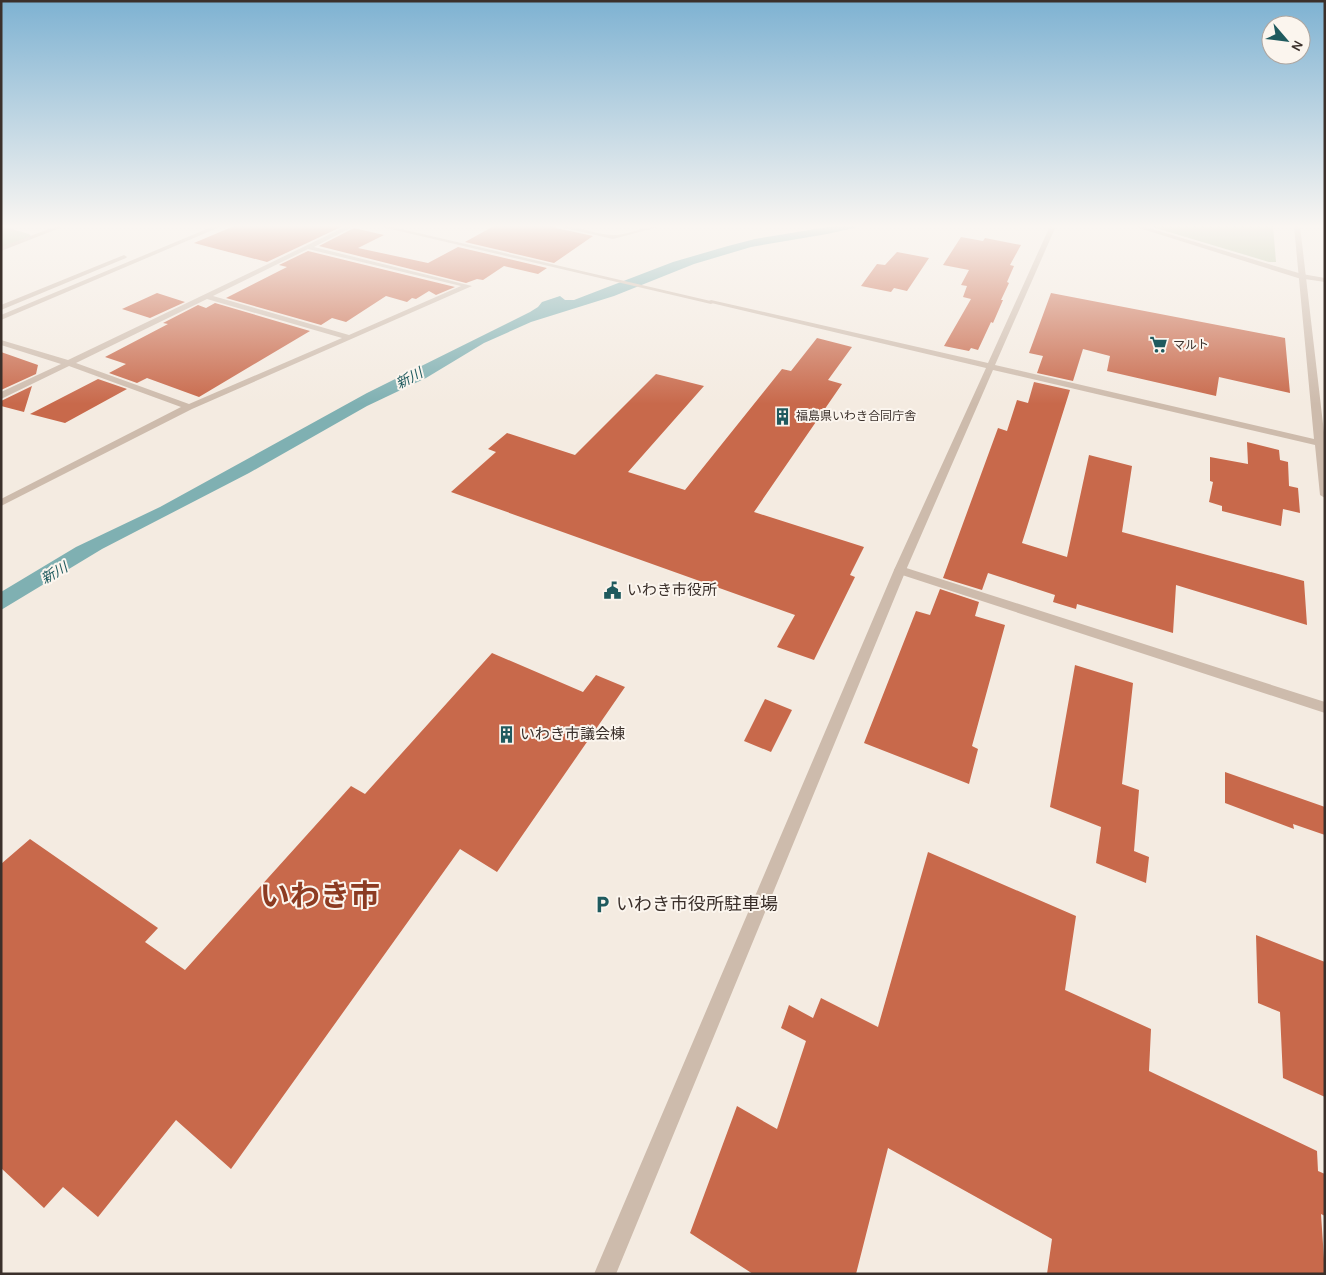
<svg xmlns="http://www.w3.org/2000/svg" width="1326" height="1275" viewBox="0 0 1326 1275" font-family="Karla,'Noto Sans JP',sans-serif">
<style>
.green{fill:#b8c4a0}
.water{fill:#7fb0b2}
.building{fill:#c8694b}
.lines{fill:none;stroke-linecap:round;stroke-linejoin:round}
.minor{fill:#cdbbac;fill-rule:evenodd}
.tertiary{fill:#cdbbac;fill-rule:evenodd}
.labels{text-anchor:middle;stroke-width:4;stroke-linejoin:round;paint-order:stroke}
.far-poi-label{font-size:12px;fill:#3b302b;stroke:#fbf5ee;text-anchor:start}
.far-water-label{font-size:14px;font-style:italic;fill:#1f5a5e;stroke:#fbf5ee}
.poi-label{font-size:15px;fill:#3b302b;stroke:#fbf5ee;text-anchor:start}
.near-poi-label{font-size:18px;fill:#3b302b;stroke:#fbf5ee;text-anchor:start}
.near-town-label{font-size:30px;font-weight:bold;fill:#8c3b22;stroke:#fbf5ee}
</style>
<rect width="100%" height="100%" fill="#f4ebe1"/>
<path class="green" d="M1,226L29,234L32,237L1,249Z
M1149,226H1273L1276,262H1269Z"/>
<path class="water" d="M834,226H863L827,234L751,247L694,264L614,296L531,322L484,343L426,378L367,406L249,473L102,549L1,610V592L76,547L160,507L367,393L530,312L538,307L542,302L560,296L565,300H574L673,262L728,246L755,239Z"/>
<path class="building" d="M234,226H343L267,262L194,243Z
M494,226H554L556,228L593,236L554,263L465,242Z
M354,228L384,235L358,248L428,263L458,247L547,268L538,274L504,266L483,280L477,279L466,283L319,246Z
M961,237L983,241L985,238L1021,245L1010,265L1014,266L1007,282L1009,283L1001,300H1003L993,323L991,322L978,350L971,348L969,351L944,346L971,299L963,297L967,286L961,285L969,270L943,265Z
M308,251L455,287L436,295L429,291L416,299L412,298L407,302L386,296L346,322L332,318L321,325L226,298L287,267L279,265Z
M897,252L929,258L907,291L894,288L891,292L861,286L877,264L885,265Z
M157,293L185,302L150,318L122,309Z
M1051,293L1285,338L1290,393L1219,377L1216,396L1107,371L1110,356L1083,349L1073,381L1037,373L1043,356L1029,353Z
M215,303L310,331L199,397L147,378L137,383L109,373L126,364L105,357L168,324L163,323L198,305L206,308Z
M817,338L852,347L828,380L842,384L754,512L864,547L850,575L855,577L814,660L777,647L795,615L451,492L496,452L488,449L507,433L575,455L656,374L704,386L628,472L685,490L782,369L791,371Z
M1,352L38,365L36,374L1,390Z
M98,379L127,389L65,423L30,414Z
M1034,382L1070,390L1022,543L1067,557L1089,455L1132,466L1122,532L1304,581L1307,625L1176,585L1173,633L1077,604L1076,609L1053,602L1055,595L988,573L982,590L943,578L998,428L1007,431L1017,400L1028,403Z
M32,386L24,412L1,406V401Z
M1247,442L1279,450L1280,460L1288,462L1289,486L1298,488L1300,513L1283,509L1281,526L1222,511V506L1209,502L1213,482L1210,481V457L1248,464Z
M940,589L979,602L975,616L1005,625L972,746L978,749L969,784L864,743L916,611L930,615Z
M492,653L583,692L596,675L625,687L497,872L460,849L231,1169L176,1120L98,1217L63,1187L44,1208L1,1168V864L30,839L158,928L145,942L185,970L351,786L365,794Z
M1075,665L1133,683L1122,784L1139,790L1134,851L1149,857L1146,883L1096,863L1101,827L1050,807Z
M765,699L792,710L771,752L744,741Z
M1225,772L1325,807V835L1293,824L1294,829L1225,803Z
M928,852L1076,916L1065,990L1151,1029L1149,1071L1317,1151L1318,1171L1325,1174V1216L1321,1214L1325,1274H1047L1052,1239L888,1148L856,1274H753L690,1233L737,1106L777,1129L806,1041L781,1028L789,1005L813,1018L821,998L878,1027Z
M1256,935L1325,962V1097L1283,1078L1280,1012L1258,1003Z"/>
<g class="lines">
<path class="minor" d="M57,226H65L1,251V247Z
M347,226H354L314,247L472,286L192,409L1,506V499L181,407L69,366L1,399V392L61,364L1,345V340L68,360ZM308,249L461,286L349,335L213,296ZM207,299L342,338L189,404L76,363Z
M378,226H388L715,302L711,304Z
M556,226C575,224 594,235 613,235C630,235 645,225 662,226L613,239Z
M1133,226H1142L1302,274L1325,278V282L1298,278Z
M900,566L1325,702V713L896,573L894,570L896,567Z"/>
<path class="tertiary" d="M214,226H222L1,320V315Z
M1050,226H1056L995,365L1314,439L1294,226H1300L1325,441V498L1320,495L1315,445L993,370L906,570L616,1274H594L894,570L986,368L707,302L711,300L988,363Z
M124,255L127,257L126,258L1,310V305Z"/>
</g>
<linearGradient id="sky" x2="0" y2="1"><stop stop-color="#7eb2d2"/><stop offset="0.56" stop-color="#faf6f2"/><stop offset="1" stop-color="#faf6f2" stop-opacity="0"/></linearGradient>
<rect width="1326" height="404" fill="url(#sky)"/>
<defs>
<symbol id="supermarket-bare" viewBox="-9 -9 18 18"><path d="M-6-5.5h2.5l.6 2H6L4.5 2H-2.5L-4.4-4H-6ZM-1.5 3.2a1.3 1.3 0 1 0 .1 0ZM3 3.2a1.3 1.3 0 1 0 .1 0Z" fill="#1f5a5e" stroke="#fbf5ee" stroke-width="2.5" paint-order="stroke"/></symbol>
<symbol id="building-bare" viewBox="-9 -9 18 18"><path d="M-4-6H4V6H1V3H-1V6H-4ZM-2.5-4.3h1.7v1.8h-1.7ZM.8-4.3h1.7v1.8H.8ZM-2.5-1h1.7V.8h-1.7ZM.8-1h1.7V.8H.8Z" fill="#1f5a5e" stroke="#fbf5ee" stroke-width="2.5" paint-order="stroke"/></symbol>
<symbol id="civic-bare" viewBox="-9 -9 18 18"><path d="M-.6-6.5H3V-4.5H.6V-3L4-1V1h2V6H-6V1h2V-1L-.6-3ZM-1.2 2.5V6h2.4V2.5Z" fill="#1f5a5e" stroke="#fbf5ee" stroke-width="2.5" paint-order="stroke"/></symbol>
<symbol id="parking-bare" viewBox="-9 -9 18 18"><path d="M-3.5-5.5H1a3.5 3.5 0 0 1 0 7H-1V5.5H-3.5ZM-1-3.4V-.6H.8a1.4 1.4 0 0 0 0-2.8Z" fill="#1f5a5e" stroke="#fbf5ee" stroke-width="2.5" paint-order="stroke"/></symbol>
</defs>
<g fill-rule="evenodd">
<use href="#supermarket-bare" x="1146" y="332" width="25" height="25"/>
<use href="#building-bare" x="770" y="404" width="25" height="25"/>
<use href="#civic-bare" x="600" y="578" width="25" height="25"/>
<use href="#building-bare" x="494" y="722" width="25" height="25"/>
<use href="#parking-bare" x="590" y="892" width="25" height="25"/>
</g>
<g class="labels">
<g class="far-poi-label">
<text x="1173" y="349">マルト</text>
<text x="796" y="420">福島県いわき合同庁舎</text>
</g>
<g class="far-water-label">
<text transform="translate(409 378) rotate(-28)" y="5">新川</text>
<text transform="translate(54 573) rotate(-30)" y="5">新川</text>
</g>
<g class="poi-label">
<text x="627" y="595">いわき市役所</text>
<text x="520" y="739">いわき市議会棟</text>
</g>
<g class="near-poi-label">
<text x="616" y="910">いわき市役所駐車場</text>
</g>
<g class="near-town-label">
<text x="320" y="906">いわき市</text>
</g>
</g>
<rect width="1326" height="1275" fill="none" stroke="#3b302b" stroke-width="5"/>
<g transform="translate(1286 40) rotate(118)"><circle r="24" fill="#fbf5ee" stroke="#aea6a0"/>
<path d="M0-4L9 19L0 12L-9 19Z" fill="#1f5a5e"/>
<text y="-8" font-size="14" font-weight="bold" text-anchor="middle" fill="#3b302b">N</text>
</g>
</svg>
